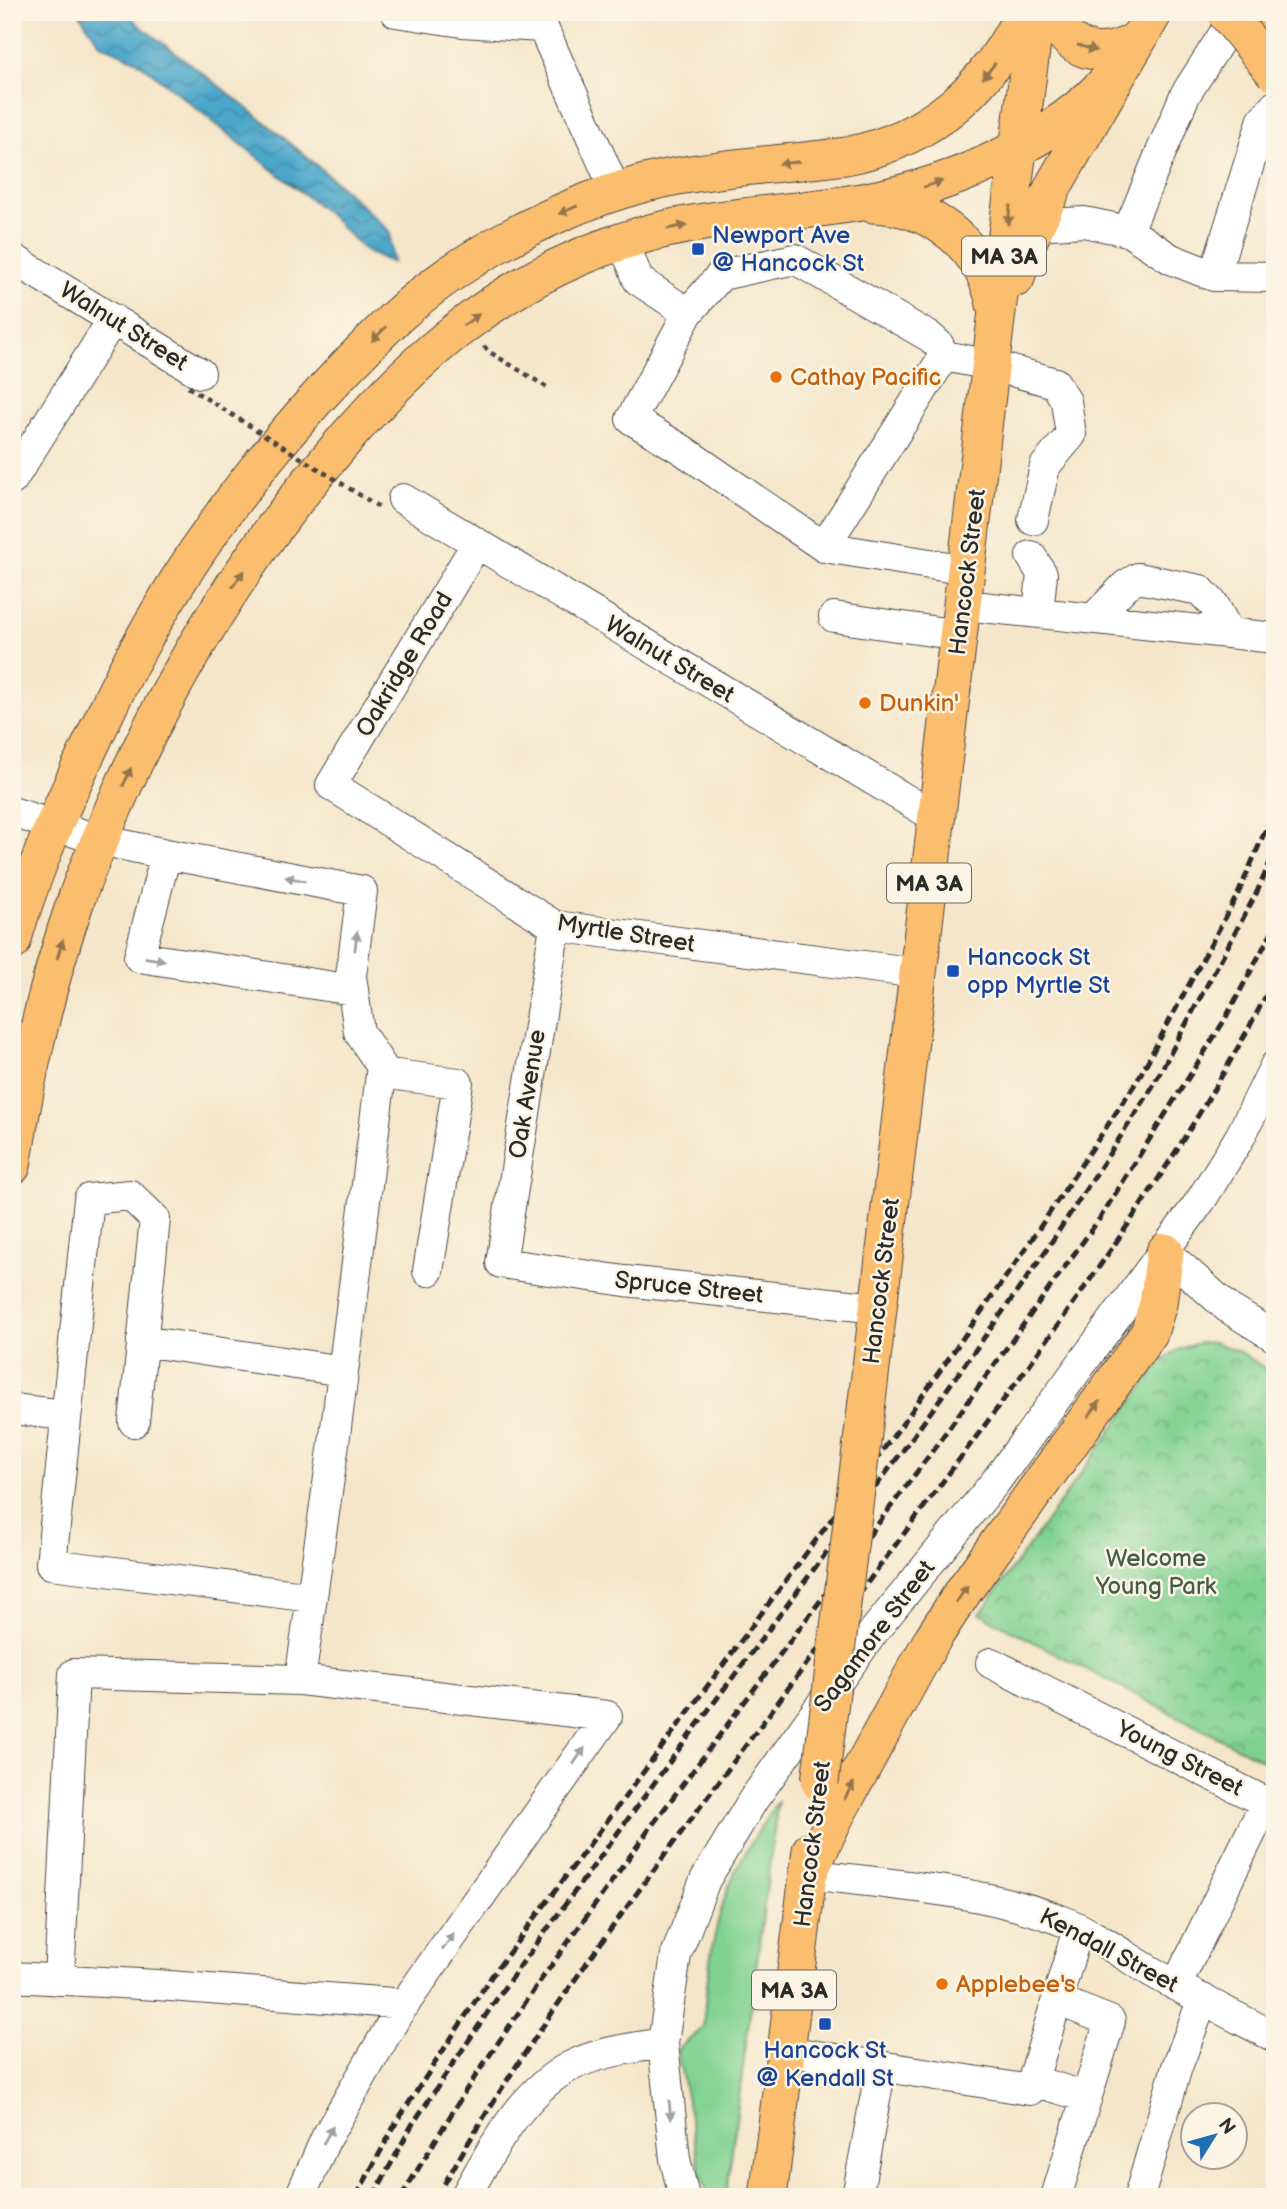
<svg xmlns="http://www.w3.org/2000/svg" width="1287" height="2209" viewBox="0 0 1287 2209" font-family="'Balsamiq Sans',sans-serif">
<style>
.grass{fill:#7fd192;stroke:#557e5e;stroke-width:2}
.park{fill:url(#park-crowns);stroke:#557e5e;stroke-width:2}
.water{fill:url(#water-waves);stroke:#3c697a;stroke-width:2}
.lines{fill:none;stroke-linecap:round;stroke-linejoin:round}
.minor-casing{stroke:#494743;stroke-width:32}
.major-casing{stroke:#494743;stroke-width:39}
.path{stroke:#494743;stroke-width:4.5;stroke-dasharray:5 5;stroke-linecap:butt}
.minor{stroke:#fff;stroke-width:30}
.major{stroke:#fbbd6e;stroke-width:37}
.rail{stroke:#2b2b2b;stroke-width:5;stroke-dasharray:10 5;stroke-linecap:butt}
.major-bridge-casing{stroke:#494743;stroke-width:39;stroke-linecap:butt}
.path-bridge{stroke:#494743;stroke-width:4.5;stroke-dasharray:5 5;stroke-linecap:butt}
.major-bridge{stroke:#fbbd6e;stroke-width:37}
.oneway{fill:#93744c}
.oneway2{fill:#a0a0a0}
.transit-dot{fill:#1a4fb4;stroke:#fcf5e5;stroke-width:2.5}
.food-dot{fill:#e8710a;stroke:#fcf5e5;stroke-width:2.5}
.labels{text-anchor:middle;stroke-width:5;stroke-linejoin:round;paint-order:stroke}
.shield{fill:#fcf5e5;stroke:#6a6863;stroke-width:2}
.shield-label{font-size:23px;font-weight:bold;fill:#2b2b2b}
.transit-label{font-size:24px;fill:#164399;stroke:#fcf5e5;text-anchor:start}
.street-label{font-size:24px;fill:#2b2b2b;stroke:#fcf5e5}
.food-label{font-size:24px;fill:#c56008;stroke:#fcf5e5;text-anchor:start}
.park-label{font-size:24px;fill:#445d4a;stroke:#fcf5e5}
</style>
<defs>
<pattern id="park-crowns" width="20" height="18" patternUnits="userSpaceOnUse" patternTransform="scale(1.75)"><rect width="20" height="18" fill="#7fd192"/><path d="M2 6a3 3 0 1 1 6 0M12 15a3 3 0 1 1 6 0" fill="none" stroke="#68aa77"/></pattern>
<pattern id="water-waves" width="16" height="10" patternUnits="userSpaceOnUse" patternTransform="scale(1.75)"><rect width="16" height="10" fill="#4ca7ca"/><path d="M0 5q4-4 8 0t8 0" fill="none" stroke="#3f88a4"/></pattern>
</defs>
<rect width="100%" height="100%" fill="#fcf5e5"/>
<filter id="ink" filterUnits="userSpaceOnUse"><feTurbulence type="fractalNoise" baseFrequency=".0143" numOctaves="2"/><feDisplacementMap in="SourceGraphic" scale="14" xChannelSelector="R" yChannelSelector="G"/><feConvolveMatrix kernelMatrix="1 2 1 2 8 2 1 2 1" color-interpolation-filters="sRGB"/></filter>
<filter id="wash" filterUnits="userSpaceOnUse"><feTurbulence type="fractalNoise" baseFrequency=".00686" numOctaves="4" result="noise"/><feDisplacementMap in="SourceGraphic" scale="28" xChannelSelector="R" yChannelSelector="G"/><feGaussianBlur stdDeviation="1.57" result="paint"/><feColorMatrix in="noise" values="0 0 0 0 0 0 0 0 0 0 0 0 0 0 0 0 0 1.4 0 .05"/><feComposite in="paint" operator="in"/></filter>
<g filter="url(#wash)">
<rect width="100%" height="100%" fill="#f5e6cb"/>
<path class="grass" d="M778,1800L726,2197H709L700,2169L677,2050L703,2028C707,1976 713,1918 736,1870C748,1846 764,1823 778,1800Z"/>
<path class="park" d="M1213,1342L1238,1351L1275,1375V1767L980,1614L1160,1363C1177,1348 1190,1343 1213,1342Z"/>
<path class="water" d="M78,12H126L140,26C226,90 312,157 390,232L393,263L367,252L326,212L136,60L100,44Z"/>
</g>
<g filter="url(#ink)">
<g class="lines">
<defs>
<path id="minor" d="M396,12L462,22L542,27
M536,12L616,192
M1036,225L1084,222L1128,231L1171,259L1214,276L1275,277
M1128,231L1185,95L1238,12
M620,243L631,261L638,280L688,313L721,275L795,259L930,337L938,344L944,356L991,365L1055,383L1066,401L1071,435L1045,466L1033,520
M12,258L200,373
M1214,276L1263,119L1275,106
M688,313L631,419L681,449L824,547L967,570
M12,480L113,319
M403,499L937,818
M477,543L331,785L555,926L918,973
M824,547L944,356
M1031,556L1042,574L1038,613
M963,605L1275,638
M834,617L959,635
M1093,619L1126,585L1138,578L1200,590L1214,605L1229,633
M12,812L100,840L166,854
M555,926L501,1263L625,1281L878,1308
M381,1073L458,1083L428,1271
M1165,1252L1228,1308L1275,1337
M142,1341L343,1371
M12,1409L66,1415
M134,1422L155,1219L130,1195L89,1199L51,1564L312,1597
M991,1663L1275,1807
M808,1874C892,1885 980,1889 1060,1920C1088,1930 1125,1956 1152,1972C1192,1995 1234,2016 1275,2037
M12,1977L157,1985L405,2004
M59,1980L74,1674L300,1680
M1176,1986L1266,1802
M786,2051L1030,2090L1078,1929
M1033,2081L1087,2097
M300,2197L326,2138L398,2013L607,1716L300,1680L334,1443L382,1067L359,1032L351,976L362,891L166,854L139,957L353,990
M465,2197C491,2151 521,2093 569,2067C597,2052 632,2048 663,2043
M684,2197L675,2159L663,2043L676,1955L705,1880L753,1800L874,1631L996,1481L1201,1200L1240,1137L1275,1066
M857,2197L881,2067
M1056,2197L1110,2021L1057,2000
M1139,2197L1177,2067L1203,1999"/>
<path id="major" d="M1050,12C1069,52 1100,63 1138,39
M1271,12L1275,17
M872,204C934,206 984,247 996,308
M1016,278L1023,253L1055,183L1154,12
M12,942C32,872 61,807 92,742C105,714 118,685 133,658C190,552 264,452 348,365C368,345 388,323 410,305C459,263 515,232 574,207C604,195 636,184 668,178C726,166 787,164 846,156C931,139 987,89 1024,12
M12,1166C26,1076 46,986 76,900C85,873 97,847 108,821C165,686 241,561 336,450C375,404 416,361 464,325C516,285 577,254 639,236C705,217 775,215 842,205C943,191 1063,143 1125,60
M867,1401L997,311L1036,12
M808,1874L835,1817L933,1638L965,1589L1149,1333L1158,1304L1165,1252
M768,2197L811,1850"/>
</defs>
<use href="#minor" class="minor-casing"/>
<use href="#major" class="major-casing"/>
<path class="path" d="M484,346L488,351L550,389"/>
<use href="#minor" class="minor"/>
<use href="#major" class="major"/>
<path class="rail" d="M356,2197L397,2121L491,1977L906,1419L1024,1251L1137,1081L1239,892L1275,808
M373,2197L412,2125L504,1988L674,1756L907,1445L1039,1261L1149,1093L1257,892L1275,851
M401,2197L466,2090L538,1984L653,1824L928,1457L1100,1218L1224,1021L1275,926
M437,2197C509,2067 598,1946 686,1826C793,1681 903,1536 1010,1391C1107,1259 1201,1124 1275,978"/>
<defs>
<path id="major-bridge" d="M1225,12L1275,73
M820,1782L867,1401"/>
</defs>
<use href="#major-bridge" class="major-bridge-casing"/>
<path class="path-bridge" d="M188,387L379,507"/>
<use href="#major-bridge" class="major-bridge"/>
</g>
<defs><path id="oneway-solid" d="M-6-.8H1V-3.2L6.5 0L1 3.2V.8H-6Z" transform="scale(1.75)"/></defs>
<g class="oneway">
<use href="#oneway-solid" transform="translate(1087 48) rotate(17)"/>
<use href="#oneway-solid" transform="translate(989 71) rotate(128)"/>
<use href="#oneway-solid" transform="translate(789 163) rotate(173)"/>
<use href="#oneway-solid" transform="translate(933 184) rotate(-18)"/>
<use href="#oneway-solid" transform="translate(568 210) rotate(157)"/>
<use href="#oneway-solid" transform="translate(1009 215) rotate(97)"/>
<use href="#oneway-solid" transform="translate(677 227) rotate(-12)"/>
<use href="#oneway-solid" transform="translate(471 320) rotate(-36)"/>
<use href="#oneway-solid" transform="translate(379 334) rotate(135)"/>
<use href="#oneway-solid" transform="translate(238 579) rotate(-56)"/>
<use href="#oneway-solid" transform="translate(127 777) rotate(-66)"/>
<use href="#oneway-solid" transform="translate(60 949) rotate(-73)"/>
<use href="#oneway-solid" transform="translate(1094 1409) rotate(-54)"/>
<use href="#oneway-solid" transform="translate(962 1594) rotate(-56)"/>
<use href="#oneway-solid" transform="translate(849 1791) rotate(-61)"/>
</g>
<g class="oneway2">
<use href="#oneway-solid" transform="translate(295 879) rotate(-169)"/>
<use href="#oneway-solid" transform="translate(356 941) rotate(-83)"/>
<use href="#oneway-solid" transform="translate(155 959) rotate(9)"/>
<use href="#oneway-solid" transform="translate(579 1756) rotate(-55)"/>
<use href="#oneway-solid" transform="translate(448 1942) rotate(-55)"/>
<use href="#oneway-solid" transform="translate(670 2110) rotate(84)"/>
<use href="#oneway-solid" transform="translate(328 2135) rotate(-61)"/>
</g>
</g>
<g class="transit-dot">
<rect x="691" y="242" width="14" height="14" rx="3.5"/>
<rect x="946" y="964" width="14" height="14" rx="3.5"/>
<rect x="818" y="2017" width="14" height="14" rx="3.5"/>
</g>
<g class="food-dot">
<circle cx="776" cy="377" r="7"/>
<circle cx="865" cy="703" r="7"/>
<circle cx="942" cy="1984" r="7"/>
</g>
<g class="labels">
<g class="shield">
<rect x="962" y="236.5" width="84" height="39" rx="5"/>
<rect x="887" y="863.5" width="84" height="39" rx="5"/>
<rect x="752" y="1970.5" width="84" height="39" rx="5"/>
</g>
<g class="shield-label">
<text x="1004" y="264">MA 3A</text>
<text x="929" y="891">MA 3A</text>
<text x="794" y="1998">MA 3A</text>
</g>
<g class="transit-label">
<text x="712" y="243">Newport Ave<tspan x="712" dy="28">@ Hancock St</tspan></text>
<text x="967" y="965">Hancock St<tspan x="967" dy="28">opp Myrtle St</tspan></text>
<text x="825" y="2058" text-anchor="middle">Hancock St<tspan x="825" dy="28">@ Kendall St</tspan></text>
</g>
<g class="street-label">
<text transform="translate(124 326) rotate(32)" y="8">Walnut Street</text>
<text transform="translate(967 572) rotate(-83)" y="8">Hancock Street</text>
<text transform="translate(670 659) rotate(31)" y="8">Walnut Street</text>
<text transform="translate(404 664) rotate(-59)" y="8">Oakridge Road</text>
<text transform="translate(626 933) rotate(9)" y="8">Myrtle Street</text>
<text transform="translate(527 1094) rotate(-81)" y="8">Oak Avenue</text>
<text transform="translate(881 1281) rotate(-83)" y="8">Hancock Street</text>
<text transform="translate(689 1287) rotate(6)" y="8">Spruce Street</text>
<text transform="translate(874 1636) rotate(-53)" y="8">Sagamore Street</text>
<text transform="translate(1180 1758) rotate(27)" y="8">Young Street</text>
<text transform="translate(812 1844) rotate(-83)" y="8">Hancock Street</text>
<text transform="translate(1109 1950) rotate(28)" y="8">Kendall Street</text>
</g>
<g class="food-label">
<text x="790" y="385">Cathay Pacific</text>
<text x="879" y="711">Dunkin'</text>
<text x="956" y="1992">Applebee's</text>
</g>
<g class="park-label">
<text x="1156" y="1566">Welcome<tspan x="1156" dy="28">Young Park</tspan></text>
</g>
</g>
<rect width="1287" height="2209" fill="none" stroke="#fcf5e5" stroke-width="42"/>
<g transform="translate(1214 2136) rotate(53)"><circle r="33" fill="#fcf5e5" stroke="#a8a49b" stroke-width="2"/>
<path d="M0-5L12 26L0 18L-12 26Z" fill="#1f6fb2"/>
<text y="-10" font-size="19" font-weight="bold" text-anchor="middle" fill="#2b2b2b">N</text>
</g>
</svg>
